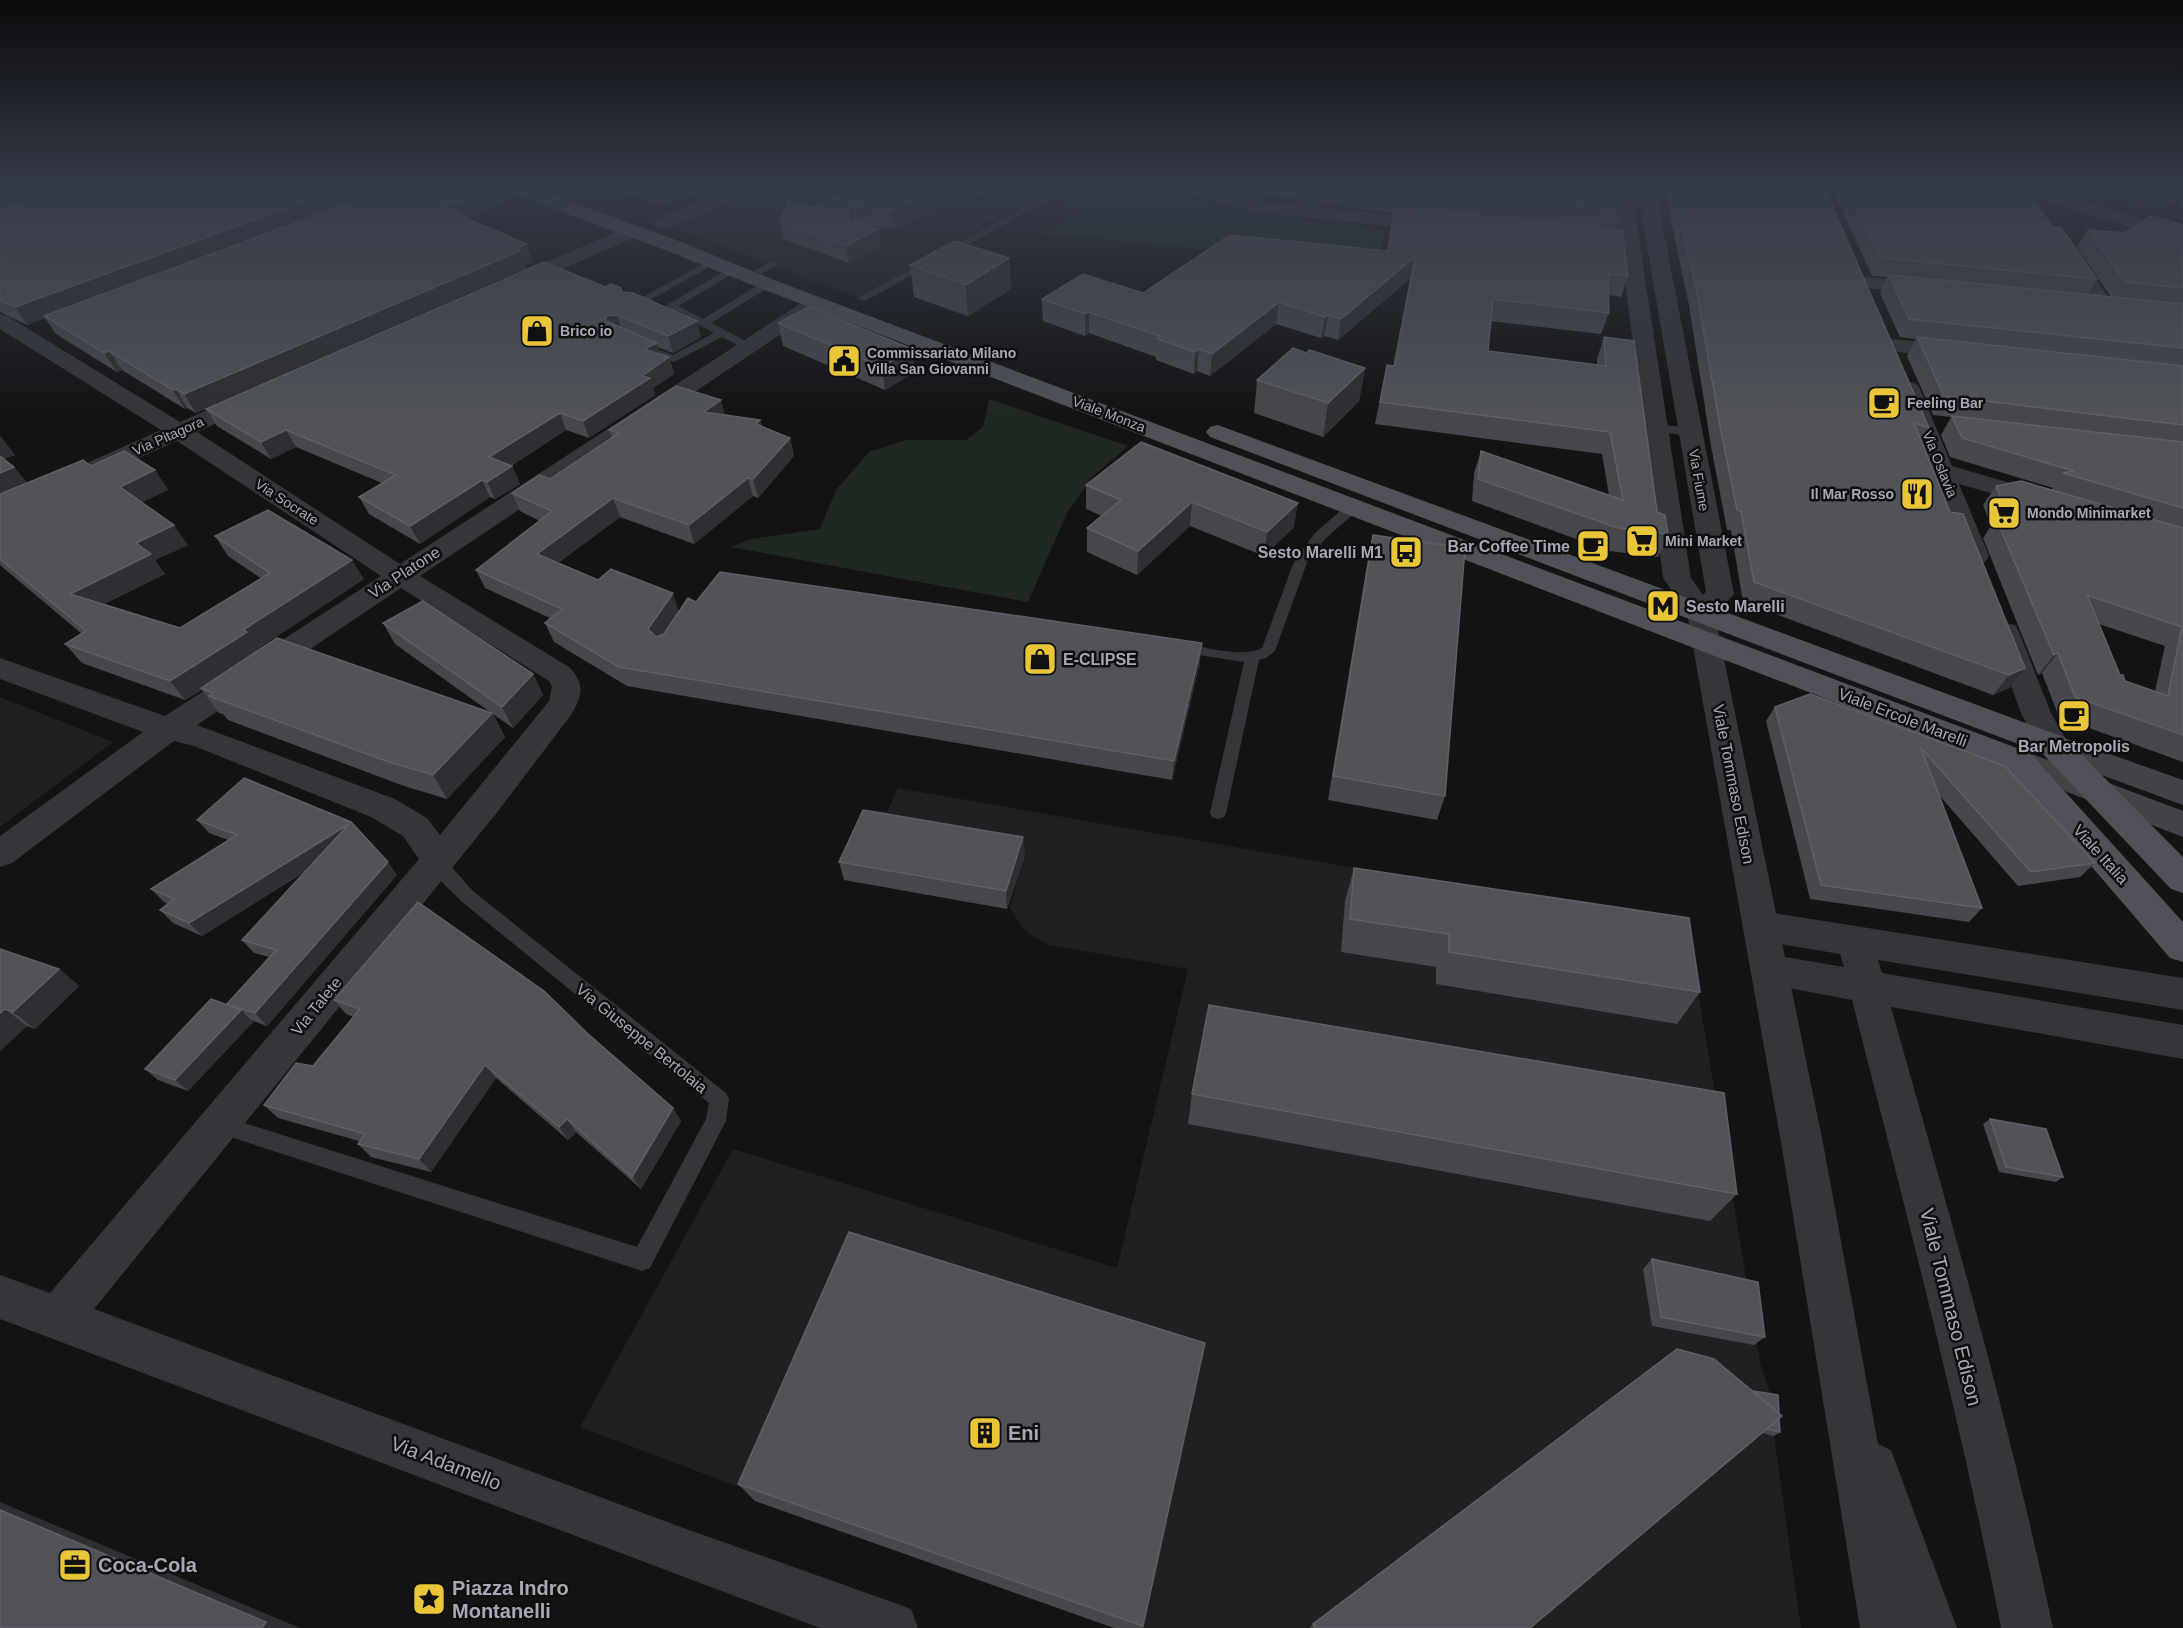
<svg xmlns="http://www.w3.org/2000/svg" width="2183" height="1628" viewBox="0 0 2183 1628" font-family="Arial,sans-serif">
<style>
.built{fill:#202022}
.green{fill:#202822}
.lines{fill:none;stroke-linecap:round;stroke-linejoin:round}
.service{fill:#35353a;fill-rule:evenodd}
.minor{fill:#35353a;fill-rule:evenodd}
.tertiary{fill:#35353a;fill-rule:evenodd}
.secondary{fill:#43444a;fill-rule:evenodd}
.primary{fill:#515259;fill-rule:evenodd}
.rail-casing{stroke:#4e4f55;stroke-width:4.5}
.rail{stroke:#0f0f10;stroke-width:3;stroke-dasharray:8;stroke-linecap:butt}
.wall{fill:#47484d;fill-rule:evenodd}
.shaded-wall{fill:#2e2f32}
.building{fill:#515358;stroke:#5f6067;stroke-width:1.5;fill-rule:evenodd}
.labels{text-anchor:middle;stroke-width:5;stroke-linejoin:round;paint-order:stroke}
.far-poi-label{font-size:14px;font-weight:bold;fill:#a6a9b5;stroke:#0f0f10;text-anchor:start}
.far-street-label{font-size:14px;fill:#a6a9b5;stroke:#0f0f10}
.poi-label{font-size:16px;font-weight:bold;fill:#a6a9b5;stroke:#0f0f10;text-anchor:end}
.street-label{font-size:16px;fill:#a6a9b5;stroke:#0f0f10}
.near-street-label{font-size:20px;fill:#a6a9b5;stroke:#0f0f10}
.near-poi-label{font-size:20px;font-weight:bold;fill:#a6a9b5;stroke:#0f0f10;text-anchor:start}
</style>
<rect width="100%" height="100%" fill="#141415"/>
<path class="built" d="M771,187H1055L979,226L989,230L861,299L663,223L735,194L745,198Z
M2077,187H2183V221Z
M0,697L113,742L0,827Z
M898,788L1687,926L1761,1366L1772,1399L1774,1436L1801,1628H1113L580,1427L733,1149L1117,1268L1188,969L1048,945L1026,932L1010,909L1024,855L867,828L875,810L887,812Z"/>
<path class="green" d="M1077,187H1145L1226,211L1385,230L1378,267L1042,233L1084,211L1063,203L1061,195Z
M989,399L1128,446L1092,477L1067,513L1028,602L731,547L751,539L820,529L836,490L869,452L906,440H966L983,427Z"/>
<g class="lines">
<path class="service" d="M556,187H568L543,200L535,198Z
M1062,187H1073L865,301L856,299Z
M710,260L718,262L636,308L627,306Z
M773,261L776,262V266L753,278L744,276Z
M730,268L739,270L678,306L703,319L763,282H771V286L711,323L752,344V348H744L722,337L674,362L637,348V344L641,343L673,355L714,333L665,306Z
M1656,424L1691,428L1697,432L1691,436L1652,431V425Z
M1352,504L1358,508L1357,511L1326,538L1308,560L1275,651L1266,658L1259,660L1226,813L1224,817L1218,819L1212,817L1210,813L1244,662L1179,652L1172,647L1179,642C1200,646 1243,659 1262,648L1295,559L1316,532L1347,505Z
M437,853C443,855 466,884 473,891L726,1093L729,1099L726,1121L650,1268L642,1271L212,1131L209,1124L212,1117L219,1115L637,1247L706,1119L709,1103L461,901L442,882L428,860L431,855Z"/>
<path class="minor" d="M735,187H760L757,191L670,227H656L654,223L656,219Z
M1175,187H1204L1249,201L1437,219L1444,221L1446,225L1444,229L1437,231L1247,211L1178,191Z
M2011,187H2039L2183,232V244L2014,191Z
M633,225L640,227L642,231L640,235L519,288H505L502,284L505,280Z
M2066,244L2073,246L2115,307L2112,311L2105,313L2098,311L2095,307L2056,250L2059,246Z
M1864,277L1928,283L1935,285L1938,289L1935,293L1928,295L1857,287L1854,283L1857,279Z
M816,296L823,298L826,302L823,306L420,576L569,667C586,684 582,697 571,715L495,815L94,1309L678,1526L892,1602L911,1609L918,1628H820L0,1319V1275L50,1293L419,859L403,836L371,817L194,746L174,741L12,863L0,867V836L143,732L0,679V658L165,716L381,576L177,441L96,477L87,479L78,477L75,472L78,467L161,430L0,329V314L7,316L180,422L243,394L251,392L259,394L262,399L259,404L197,432L400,564L809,298ZM401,588L549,681L552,686L549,701L440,835L427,818L395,799L197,725Z
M1890,339L1955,345L1963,347L1966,352L1963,357L1955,359L1882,350L1879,345L1882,340Z
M1909,382L1917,384L1920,389L1952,466L2048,494L2052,499L2048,504L2039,507L1959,484L1989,556L1985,562L1976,564L1967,562L1963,556L1898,389L1901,384Z
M2005,623L2015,625L2019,632L2051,713L2069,745L2064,753L2053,756L2042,753L2021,713L1991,632L1995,625Z
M1761,911L2183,978V1010L1878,960L1882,973L2183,1025V1059L1891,1007C1949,1213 2009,1419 2053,1628H2001C1960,1417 1905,1208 1852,1000L1768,984L1755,980L1750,969L1755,958L1768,954L1844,967L1840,954L1761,941L1748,936L1743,926L1748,916Z"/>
<path class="tertiary" d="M1613,187H1631L1691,578L1703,595L1706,592L1637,187H1655L1734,594L1715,615L1824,1148L1878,1444L1891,1450L1957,1628H1860L1782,1148L1687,613L1663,578Z"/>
<path class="secondary" d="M2053,734L2183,780V805L2042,753L2037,745L2042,737Z
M2019,749L2183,811V837L2008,769L2003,761L2008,753Z"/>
<path class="primary" d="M503,187H529L679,241L774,280L2030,753L2183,922V962L2170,958L2008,769L760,288L665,250L506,191Z
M1218,425L2064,737L2183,857V893L2171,889L2042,753L1210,437L1206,432L1210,427Z"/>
<defs>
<path id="rail" d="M2127,187L2183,205
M2169,187L2183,192"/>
</defs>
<use href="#rail" class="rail-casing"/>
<use href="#rail" class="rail"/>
</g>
<path class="wall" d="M0,187H502L507,202L466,219L533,262L525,265L526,268L196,413L187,408L185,409L122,370L117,372L56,334L45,318L27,325L0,312Z
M611,187H712L663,206Z
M856,187H1008L986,198L971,193L894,228L864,225L878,229L880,247L849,263L783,239L780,222Z
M1230,187H1619L1622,211L1616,229L1628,276L1621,297L1609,295V313L1601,334L1491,321L1488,351L1597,365V359L1604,337L1657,512L1668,534L1658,557L1609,551L1472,501L1474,473L1481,451L1609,495L1602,454L1375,424L1387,365L1394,366L1411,278L1338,340L1324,336L1321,338L1276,324L1210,376L1197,371L1194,374L1156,360V357L1089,333L1085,336L1043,321L1042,299L1143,293L1387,251L1394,213L1345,207L1346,204L1281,197Z
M1664,187H1824L1929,428L1921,440L1950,512L2025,668L2009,688L1993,695L1743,602L1731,530H1727L1711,446L1689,305Z
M1832,187H2025L2052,227L2097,279L2087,295L2111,297L2077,247L2088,230L2125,233L2183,225V762L2059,717L2042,673L2038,675L1983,538L1991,526L1983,505L1996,486L2051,490L2053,488L1950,457L1941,435L1951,417L1933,415L1907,356L1916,339L1900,337L1880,293L1887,277L1872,276ZM2099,624L2165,646L2155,691L2125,681L2120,675Z
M1009,258L1011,289L968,316L914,297L910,265Z
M605,287L622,292L701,337L673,353L658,347L660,355L669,357L674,374L653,388L655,395L589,438L566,430L511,466H512L520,484L495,499L490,497L420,544L369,514L359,497L382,483L296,447L271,459L217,426L206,409Z
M778,323L912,349L915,372L885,390L783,346Z
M1307,353L1365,368L1359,401L1323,437L1254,413L1257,380Z
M725,415L760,420L762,427L790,438L794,456L758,498L753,496L694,544L620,517L558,563L598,580L679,612L696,602L1200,662L1172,780L627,686L554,642L545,623L550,618L485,588L476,570L540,521L520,511L512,493L550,479L612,438L609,430Z
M0,436L15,455L4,459L14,467L27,483L91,466L155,470L168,490L142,502L188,545L155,560L165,574L104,604L180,628L262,579L228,556L215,536L364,579L259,648L260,650L490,712L395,644L383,623L533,674L543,695L513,728L493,714L505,737L447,799L404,786L228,720L223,714L219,713L202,690L185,700L82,663L65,644L82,634L0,565Z
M1141,442L1294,527L1264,556L1190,526L1137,575L1087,552V528L1102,516L1086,509V485Z
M1373,535L1445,796L1437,820L1328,800L1368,559Z
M1775,707L2005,766L2095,863L2080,877L2018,886L1940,796L1982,908L1969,922L1810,899L1766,721Z
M197,820L397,875L267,1026L251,1020L253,1022L188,1091L158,1080L145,1069L229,1006L227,1004L269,957L254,953L242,940L306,871L202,936L173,923L160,910L168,904L164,902L151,889L228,840L209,833Z
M1025,855L1007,909L844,880L839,862Z
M1354,868L1700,992L1677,1024L1436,984V967L1341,952L1345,901Z
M0,949L59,969L79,986L35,1029L27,1026L0,1051Z
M334,1000L588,1034L673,1108L681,1121L641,1189L576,1132L568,1140L496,1078L431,1172L371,1157L358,1144L359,1141L278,1118L264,1105L313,1066L354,1017L346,1014Z
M1192,1094L1737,1194L1710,1221L1188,1124Z
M1990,1119L2063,1177L2056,1182L1999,1172L1983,1124Z
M1652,1259L1765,1337L1754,1345L1652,1326L1643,1269Z
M1205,1343L1143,1628H1114L755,1501L738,1484Z
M1779,1419L1780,1432L1774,1436L1762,1433L1530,1628H1309L1313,1624Z"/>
<path class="shaded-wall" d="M22,187H84L0,215V194Z
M345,187H397L44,316L45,318L27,325L15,307Z
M490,187H502L507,202L464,219L445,207Z
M664,187H712L663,206L659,189Z
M946,187H971V193L894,228L892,211Z
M985,187H1008L986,198Z
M851,207L854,224L848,220Z
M878,229L880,247L849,263L846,246Z
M527,244L533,262L525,265L526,268L196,413L184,394Z
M1415,257L1411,278L1338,340L1341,319Z
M1009,258L1011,289L968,316L966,285Z
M1279,302L1276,324L1210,376L1212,354Z
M1089,312V333L1085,336V314Z
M617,315L622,332L606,321V316Z
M1328,315L1324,336L1321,338L1325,317Z
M697,321L701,337L673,353L668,336Z
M657,343L662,359L644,349Z
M912,349L915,372L885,390L882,367Z
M1199,349L1197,371L1194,374L1195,352Z
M109,351L122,370L117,372L104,353Z
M669,357L674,374L653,388L655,395L589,438L583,421L642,376Z
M1365,368L1359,401L1323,437L1328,403Z
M176,389L187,408L185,409L173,390Z
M721,400L726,419L704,412Z
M560,413L566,430L497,475L489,457Z
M760,420L764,438L756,424Z
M286,430L296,447L271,459L261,442Z
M0,436L15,455L0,461Z
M790,438L794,456L758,498L753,479Z
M512,466L520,484L495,499L487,482Z
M14,467L29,486L0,499V473Z
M155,470L168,490L134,506L120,487Z
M748,478L753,496L694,544L689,525Z
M482,480L490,497L420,544L410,526Z
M613,498L620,517L545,572L537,554Z
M1192,502L1190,526L1137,575L1138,551Z
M1298,503L1294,527L1264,556L1267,532Z
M174,525L188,545L155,560L165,574L86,613L70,594L136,543Z
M352,560L364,579L259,648L261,651L201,688L202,690L185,700L170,681L243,630Z
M673,593L679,612L655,648L648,629Z
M1202,643L1200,662L1172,780L1174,761Z
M2058,653L2042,673L2038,675L2054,655Z
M2025,668L2009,688L1993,695L2009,675Z
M533,674L543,695L513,728L502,707Z
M492,713L505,737L447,799L433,775Z
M349,824L359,837L202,936L189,923Z
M1023,837L1025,855L1007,909L1006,891Z
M388,862L397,875L267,1026L255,1013Z
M59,969L79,986L35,1029L13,1012Z
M5,1009L27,1026L0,1051V1013Z
M241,1010L253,1022L188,1091L175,1080Z
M485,1065L496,1078L431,1172L419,1159Z
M673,1108L681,1121L641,1189L632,1177Z
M567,1119L576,1132L568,1140L559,1127Z
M0,1502L300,1628H262L0,1510Z"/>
<path class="building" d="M0,187H22L0,194Z
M73,187H345L15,307L0,300V210Z
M392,187H497L445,207L461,214L458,215L527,244L516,249L520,251L184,394L176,389L173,390L109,351L104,353L44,316Z
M856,187H946L892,211L851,207L848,220L878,229L846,246L780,222L788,201L812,208Z
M1367,187H1619L1622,211L1397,191Z
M1673,187H1824L1929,428L1914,423L1950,512L1963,514L2025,668L2009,675L1754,582L1741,511L1737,510L1720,426L1696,287Z
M1847,187H2025L2052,227H2061L2097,279L1881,258Z
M1395,207L1622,230L1628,276L1608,274L1609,313L1493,299L1488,351L1606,366L1604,337L1634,341L1657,512L1665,515L1668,534L1618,528L1478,479L1481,451L1623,500L1610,432L1380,402L1387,365L1394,366L1415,257L1341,319L1328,315L1325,317L1279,302L1212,354L1199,349L1195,352L1157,339L1160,336L1089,312L1085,314L1042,299L1083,274L1143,293L1230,235L1388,251Z
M2151,216L2183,225V288L2125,282L2088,230L2125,233Z
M955,241L1009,258L966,285L910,265Z
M544,262L605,287L611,284L621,288L622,292L633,293L697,321L668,336L617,315L606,316V321L657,343L644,349L669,357L642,376L650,378L583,421L560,413L489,457L512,466L487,482L482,480L410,526L359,497L396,475L286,430L261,442L206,409Z
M1889,275L2183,304V348L1909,319Z
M809,307L912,349L882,367L778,323Z
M1917,337L2183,366V425L1944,396Z
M1293,348L1307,353L1309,350L1365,368L1328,403L1257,380Z
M676,386L721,400L704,412L760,420L756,424L790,438L753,479L748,478L689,525L613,498L537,554L598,580L611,569L673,593L648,629L656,637L664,634L688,598L696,602L720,572L1202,643L1174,761L619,667L545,623L562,609L476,570L552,511L512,493L539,475L550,479L619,433L609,430Z
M1952,416L2183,442V508L2063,473L2074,471L1962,438Z
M1141,442L1298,503L1267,532L1192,502L1138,551L1087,528L1121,500L1086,485Z
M124,451L155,470L120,487L174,525L136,543L151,554L70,594L180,628L270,573L215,536L268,510L352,560L243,630L247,632L170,681L65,644L86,631L0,559V494L83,460L91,466Z
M0,456L14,467L0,473Z
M2021,481L2183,528V735L2075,697L2058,653L2054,655L1996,518L2009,520L1996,486ZM2087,595L2182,627L2168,696L2125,681L2123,675H2120Z
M1373,535L1465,548L1445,796L1333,776Z
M423,601L533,674L502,707L383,623Z
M277,638L492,713L433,775L389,762L209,696L213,693L201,688Z
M1810,694L2005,766L2095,863L2031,872L1921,748L1982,908L1821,885L1775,707Z
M244,778L351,822L388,862L255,1013L227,1004L276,950L242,940L349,824L189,923L160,910L174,899L151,889L237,835L197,820Z
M863,810L1023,837L1006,891L839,862Z
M1354,868L1689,918L1700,992L1449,952V934L1350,919Z
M418,902L544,991L588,1034L673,1108L632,1177L567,1119L559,1127L485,1065L419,1159L358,1144L365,1134L264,1105L296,1063L313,1066L360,1009L334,1000Z
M0,949L59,969L13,1012L5,1009L0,1013Z
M211,999L241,1010L175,1080L145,1069Z
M1209,1005L1724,1093L1737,1194L1192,1094Z
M1990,1119L2046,1129L2063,1177L2006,1167Z
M849,1232L1205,1343L1143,1626L738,1484Z
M1652,1259L1758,1282L1765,1337L1661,1317Z
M1677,1349L1714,1359L1782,1416L1530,1628H1316L1313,1624Z
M1753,1391L1778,1395L1779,1413Z
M1779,1419L1780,1432L1767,1429Z
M0,1510L266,1622L262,1628H0Z"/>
<linearGradient id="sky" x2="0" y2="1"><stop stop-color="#0b0b0c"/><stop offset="0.45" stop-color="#343a46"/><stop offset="1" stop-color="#343a46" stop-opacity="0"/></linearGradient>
<rect width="2183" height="415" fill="url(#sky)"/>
<defs>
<symbol id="shop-square" viewBox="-11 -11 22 22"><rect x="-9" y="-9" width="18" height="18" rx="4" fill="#e9c538" stroke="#0f0f10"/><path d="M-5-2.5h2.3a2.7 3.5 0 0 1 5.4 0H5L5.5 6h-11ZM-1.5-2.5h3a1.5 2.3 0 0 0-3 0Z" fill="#111"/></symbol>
<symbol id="civic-square" viewBox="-11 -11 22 22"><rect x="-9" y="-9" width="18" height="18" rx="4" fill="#e9c538" stroke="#0f0f10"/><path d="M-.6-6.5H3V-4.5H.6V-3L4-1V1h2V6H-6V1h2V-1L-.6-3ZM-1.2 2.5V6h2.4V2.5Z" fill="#111"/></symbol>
<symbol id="cafe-square" viewBox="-11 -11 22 22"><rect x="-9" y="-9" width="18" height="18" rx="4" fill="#e9c538" stroke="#0f0f10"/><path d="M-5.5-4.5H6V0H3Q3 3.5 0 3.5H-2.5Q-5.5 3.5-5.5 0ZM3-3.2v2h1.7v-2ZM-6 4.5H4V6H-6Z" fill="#111"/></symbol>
<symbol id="restaurant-square" viewBox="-11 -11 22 22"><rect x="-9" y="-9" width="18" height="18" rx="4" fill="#e9c538" stroke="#0f0f10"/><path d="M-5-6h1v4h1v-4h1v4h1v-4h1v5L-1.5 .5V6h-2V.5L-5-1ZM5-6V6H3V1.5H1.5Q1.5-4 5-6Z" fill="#111"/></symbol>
<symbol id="supermarket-square" viewBox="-11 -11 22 22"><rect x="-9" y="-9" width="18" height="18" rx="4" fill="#e9c538" stroke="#0f0f10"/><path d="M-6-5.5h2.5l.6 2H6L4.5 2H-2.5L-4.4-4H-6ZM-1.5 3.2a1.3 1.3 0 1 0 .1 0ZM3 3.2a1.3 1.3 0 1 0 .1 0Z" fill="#111"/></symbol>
<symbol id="bus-square" viewBox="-11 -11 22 22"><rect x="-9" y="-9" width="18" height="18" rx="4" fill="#e9c538" stroke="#0f0f10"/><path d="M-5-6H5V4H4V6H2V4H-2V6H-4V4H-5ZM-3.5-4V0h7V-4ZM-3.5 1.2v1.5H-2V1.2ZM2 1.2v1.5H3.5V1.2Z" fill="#111"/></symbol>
<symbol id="metro-square" viewBox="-11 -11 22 22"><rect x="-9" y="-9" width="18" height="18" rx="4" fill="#e9c538" stroke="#0f0f10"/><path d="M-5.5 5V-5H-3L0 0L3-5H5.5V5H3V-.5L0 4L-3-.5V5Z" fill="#111"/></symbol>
<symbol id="building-square" viewBox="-11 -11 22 22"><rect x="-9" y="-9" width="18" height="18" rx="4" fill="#e9c538" stroke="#0f0f10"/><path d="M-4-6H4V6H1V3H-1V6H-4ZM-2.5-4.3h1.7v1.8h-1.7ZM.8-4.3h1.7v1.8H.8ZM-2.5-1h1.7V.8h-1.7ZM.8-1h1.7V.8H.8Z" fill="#111"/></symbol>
<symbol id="office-square" viewBox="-11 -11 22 22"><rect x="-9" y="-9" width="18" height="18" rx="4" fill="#e9c538" stroke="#0f0f10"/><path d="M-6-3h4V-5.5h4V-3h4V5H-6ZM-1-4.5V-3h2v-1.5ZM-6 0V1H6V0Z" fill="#111"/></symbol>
<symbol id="sight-square" viewBox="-11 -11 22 22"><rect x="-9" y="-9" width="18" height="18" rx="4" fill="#e9c538" stroke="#0f0f10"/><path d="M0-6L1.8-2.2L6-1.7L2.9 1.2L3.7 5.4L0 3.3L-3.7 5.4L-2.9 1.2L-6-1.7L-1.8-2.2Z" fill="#111"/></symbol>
</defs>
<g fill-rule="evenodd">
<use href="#shop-square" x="518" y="312" width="38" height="38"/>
<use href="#civic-square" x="825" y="342" width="38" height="38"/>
<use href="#cafe-square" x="1865" y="384" width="38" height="38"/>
<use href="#restaurant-square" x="1898" y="475" width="38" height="38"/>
<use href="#supermarket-square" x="1985" y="494" width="38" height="38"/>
<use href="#supermarket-square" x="1623" y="522" width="38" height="38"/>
<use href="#cafe-square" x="1574" y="527" width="38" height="38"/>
<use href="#bus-square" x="1387" y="533" width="38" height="38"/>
<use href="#metro-square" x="1644" y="587" width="38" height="38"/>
<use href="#shop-square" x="1021" y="640" width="38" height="38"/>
<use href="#cafe-square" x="2055" y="697" width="38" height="38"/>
<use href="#building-square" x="966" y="1414" width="38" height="38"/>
<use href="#office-square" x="56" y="1546" width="38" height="38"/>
<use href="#sight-square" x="410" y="1580" width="38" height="38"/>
</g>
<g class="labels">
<g class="far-poi-label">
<text x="560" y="336">Brico io</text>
<text x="867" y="358">Commissariato Milano<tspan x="867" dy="16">Villa San Giovanni</tspan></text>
<text x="1907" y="408">Feeling Bar</text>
<text x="1894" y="499" text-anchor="end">Il Mar Rosso</text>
<text x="2027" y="518">Mondo Minimarket</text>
<text x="1665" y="546">Mini Market</text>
</g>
<g class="far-street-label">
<text transform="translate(1109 414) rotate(21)" y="5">Viale Monza</text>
<text transform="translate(168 436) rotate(-24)" y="5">Via Pitagora</text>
<text transform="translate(1940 464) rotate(68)" y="5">Via Oslavia</text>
<text transform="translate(1699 480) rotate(80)" y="5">Via Fiume</text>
<text transform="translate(287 502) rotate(33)" y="5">Via Socrate</text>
</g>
<g class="poi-label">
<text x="1570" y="552">Bar Coffee Time</text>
<text x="1383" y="558">Sesto Marelli M1</text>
<text x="1686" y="612" text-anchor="start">Sesto Marelli</text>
<text x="1063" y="665" text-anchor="start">E-CLIPSE</text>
<text x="2074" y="752" text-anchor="middle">Bar Metropolis</text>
</g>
<g class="street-label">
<text transform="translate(404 572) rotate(-33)" y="6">Via Platone</text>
<text transform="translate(1903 717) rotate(21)" y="6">Viale Ercole Marelli</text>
<text transform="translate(1734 784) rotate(79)" y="6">Viale Tommaso Edison</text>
<text transform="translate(2101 854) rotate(48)" y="6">Viale Italia</text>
<text transform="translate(316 1006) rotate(-51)" y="6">Via Talete</text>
<text transform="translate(642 1038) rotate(39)" y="6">Via Giuseppe Bertolaia</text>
</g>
<g class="near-street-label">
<text transform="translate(1951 1307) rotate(76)" y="7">Viale Tommaso Edison</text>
<text transform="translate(446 1463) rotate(21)" y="7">Via Adamello</text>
</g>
<g class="near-poi-label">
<text x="1008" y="1440">Eni</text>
<text x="98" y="1572">Coca-Cola</text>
<text x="452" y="1595">Piazza Indro<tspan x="452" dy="23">Montanelli</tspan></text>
</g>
</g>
</svg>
